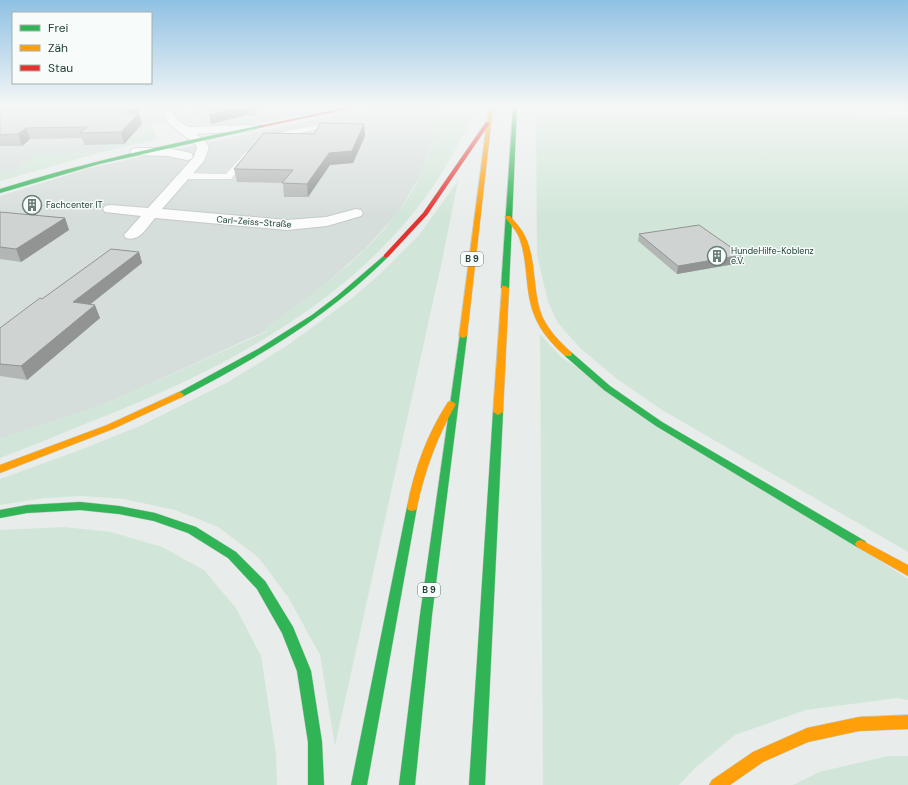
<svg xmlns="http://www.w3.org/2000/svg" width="908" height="785" viewBox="0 0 908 785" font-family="'DM Sans',sans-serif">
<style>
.built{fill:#d6dedb}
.green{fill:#d1e6d8}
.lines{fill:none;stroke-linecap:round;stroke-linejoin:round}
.lane-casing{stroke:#c5cac8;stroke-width:1}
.street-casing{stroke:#c5cac8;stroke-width:2}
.fast-casing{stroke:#c3cbc8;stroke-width:1}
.slow-casing{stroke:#c3cbc8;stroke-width:1}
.jam-casing{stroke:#c3cbc8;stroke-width:1}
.lane{fill:#fcfcfc;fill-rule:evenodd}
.street{fill:#fcfcfc;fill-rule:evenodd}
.fast{fill:#30b455;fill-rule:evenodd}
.slow{fill:#ff9f0a;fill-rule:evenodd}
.jam{fill:#e5322d;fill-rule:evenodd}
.wall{fill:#b2b6b5}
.shaded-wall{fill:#919493}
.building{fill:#cfd4d2;stroke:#919493}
.labels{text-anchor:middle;stroke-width:3;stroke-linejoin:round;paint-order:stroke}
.far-poi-label{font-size:9px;fill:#24423a;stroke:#f7fbf9;text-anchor:start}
.far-street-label{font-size:9px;fill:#24423a;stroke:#f7fbf9}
.shield{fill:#f7fbf9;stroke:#637a73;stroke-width:1}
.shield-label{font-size:9px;font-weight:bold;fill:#24423a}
</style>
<rect width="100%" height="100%" fill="#e8edeb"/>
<path class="built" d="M28,107H186L182,112L187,123L200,127H215L261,120L324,107H335L252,124L220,128L199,129L184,125L180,121L146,124L141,125L138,130L145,129L135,141H127L125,144H107L98,153L36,154L13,172H0V109Z
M192,107H285L210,123L194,118L192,115Z
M374,107H440L435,133L421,174L397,214L365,249L323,286L265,329L268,330L128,394L94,408L0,439V196L90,168Z"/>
<path class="green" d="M186,107H192V115L194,118L210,123L285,107H324L261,120L215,127L195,126L183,120L182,112Z
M440,107H476C469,126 460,142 450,159C373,295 221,372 80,426C53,437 27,448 0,458V439L94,408L128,394L268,331L264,329C323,286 389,242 421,174C431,152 435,129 440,107Z
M536,107H908V552L662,410L617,379L580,348L558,323L548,302L537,255Z
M151,124L157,137L153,140L99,153L0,181V172H13L36,154L97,153L107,144H125L127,141H135L144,130H137L141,125Z
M458,181L442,261L335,746L320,655L288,597L258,557L218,527L175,510L124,499L81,496L45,498L0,505V479L80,450L142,425L228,382L288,345L351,299L380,274L419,235Z
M540,334L561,357L908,579V700L897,698L806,710L735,735L695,768L679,785H543Z
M64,527L111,532L162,547L204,570L236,608L261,656L276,753L277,785H0V530Z
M888,756H908V785H793L819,772Z"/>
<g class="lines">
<defs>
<path id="lane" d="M796,107L908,112V116L801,111Z
M323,124H326V128L268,139L264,137L268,135Z
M248,152L252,155L231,179H185L180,176L185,173L226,174L245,153Z"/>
<path id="street" d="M168,111L172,112L177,120L188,127L251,125L257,128L251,131L196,134L205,140L209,147L204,161L162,209L287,220L326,217L356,209L361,210L363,213L361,216L327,226L287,230L155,218C147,227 140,242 126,238L124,235L141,216L105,212L103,209L105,206L110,205L148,208L194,157L197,147L196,145L169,124L163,114Z
M136,148H168L191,153L193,156L191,159L187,160L168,156L132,155L130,152L132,149Z"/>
<path id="fast" d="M513,107H517L509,288L505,290L501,288Z
M262,125L264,127L99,164L0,193V189C86,162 174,143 262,125Z
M386,254L388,255V257C326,318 259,357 182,397L179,398L174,395L258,349L312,315L337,296Z
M460,334H463L467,336L432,615L415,785H399L420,615Z
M568,351L571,352L610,386L662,422L865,541L867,544L865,547L861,548L857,547L656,426L604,390L565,356L564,354L565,352Z
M498,409L503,412L485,785H469L493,412Z
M80,502L119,506L155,513L196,527L236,552L265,581L293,627L311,671L322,742L324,785H308V742L297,671L282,633L257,589L228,558L188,533L154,521L119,514L80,510L27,513L0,518V510L27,505Z
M412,503L416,504L417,507L367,785H351L407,507L408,504Z"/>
<path id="slow" d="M489,107H493L467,336L463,338L459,336Z
M506,216H510C515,222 521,228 525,236C537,261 532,291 542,316C549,331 560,342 571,352L572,354L571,356H565C553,345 541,332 535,317C524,292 529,263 519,237C516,230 510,224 505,217Z
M502,286H505L509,288L503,412L498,415L493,412Z
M179,392L182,393L184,395L182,397L113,429L0,473V465L107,425Z
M451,401L456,404C437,437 425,470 417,507L416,510L412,511L408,510L407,507C414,470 427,434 448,402Z
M861,540L908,565V576L857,547L855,544L857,541Z
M908,715V729L859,731L808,742L763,762L730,785H709L712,780L753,752L807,728L859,717Z"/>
<path id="jam" d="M350,107H357L262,127L260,126Z
M486,122L490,123L427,215L388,257H384V255L423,213Z"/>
</defs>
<use href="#lane" class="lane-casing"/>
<use href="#street" class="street-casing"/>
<use href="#fast" class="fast-casing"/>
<use href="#slow" class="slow-casing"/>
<use href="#jam" class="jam-casing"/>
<use href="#lane" class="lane"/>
<use href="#street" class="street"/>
<use href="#fast" class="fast"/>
<use href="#slow" class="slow"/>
<use href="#jam" class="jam"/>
</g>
<path class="wall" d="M0,107H143L137,113H139L142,124L124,144L84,145L82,138L30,139L22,146H0Z
M210,107H258L254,116L247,115L211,124Z
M364,124L365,136L353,163L330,165L308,197H284L283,183L237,182L234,169L314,134Z
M0,212L65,218L69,230L21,262L0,259Z
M639,234L740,263L677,274L638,241Z
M139,252L142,263L90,304L100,318L27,380L0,376V328L42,299Z"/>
<path class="shaded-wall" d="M131,107H143L127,124L124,113Z
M240,107H245L247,115L211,124L210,115Z
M253,107H258L254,116Z
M139,113L142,124L124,144L121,132Z
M364,124L365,136L353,163L330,165L308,197L307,184L329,153Z
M26,128L30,139L22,146L18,134Z
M65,218L69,230L21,262L16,249Z
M139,252L142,263L77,315L73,302Z
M742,255L740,263L677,274L678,266Z
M95,305L100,318L27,380L21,366Z"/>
<path class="building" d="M0,107H131L124,113H139L121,132L80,133L87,127L26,128L18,134L0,135Z
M210,107H240L210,115Z
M320,123L364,124L352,151L329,153L307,184L282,183L293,170L234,169L264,133L314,134Z
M0,212L65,218L16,249L0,247Z
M699,225L742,255L678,266L639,234Z
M111,249L139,252L73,302L95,305L21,366L0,364V328L40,298L42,299Z"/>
<linearGradient id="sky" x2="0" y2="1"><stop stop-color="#8fc1e3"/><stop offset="0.49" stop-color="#f5f7f6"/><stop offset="1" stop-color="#f5f7f6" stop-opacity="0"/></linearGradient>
<rect width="908" height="217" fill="url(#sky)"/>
<defs>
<symbol id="building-ring" viewBox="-11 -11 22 22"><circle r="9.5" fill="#f7fbf9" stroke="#697e78" stroke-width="1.5"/><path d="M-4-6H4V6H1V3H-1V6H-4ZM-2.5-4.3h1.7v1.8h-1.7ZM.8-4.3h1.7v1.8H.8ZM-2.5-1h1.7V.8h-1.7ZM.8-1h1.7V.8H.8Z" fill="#697e78"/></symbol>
</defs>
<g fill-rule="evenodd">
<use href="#building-ring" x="21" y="194" width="22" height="22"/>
<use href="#building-ring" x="706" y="245" width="22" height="22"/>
</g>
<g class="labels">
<g class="far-poi-label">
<text x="46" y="208">Fachcenter IT</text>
<text x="731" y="254">HundeHilfe-Koblenz<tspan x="731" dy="10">e.V.</tspan></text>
</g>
<g class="far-street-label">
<text transform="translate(254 222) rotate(4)" y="3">Carl-Zeiss-Straße</text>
</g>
<g class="shield">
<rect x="461" y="252" width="22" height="14" rx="3"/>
<rect x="418" y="583" width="22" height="14" rx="3"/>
</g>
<g class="shield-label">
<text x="472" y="262">B 9</text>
<text x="429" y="593">B 9</text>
</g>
</g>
<rect x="12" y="12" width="140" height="72" fill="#f7fbf9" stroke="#a3b1ad"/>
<rect x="20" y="25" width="20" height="6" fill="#30b455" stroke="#a3b1ad"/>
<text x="48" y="32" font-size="12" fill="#24423a">Frei</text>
<rect x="20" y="45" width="20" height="6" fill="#ff9f0a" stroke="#a3b1ad"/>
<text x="48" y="52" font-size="12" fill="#24423a">Zäh</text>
<rect x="20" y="65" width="20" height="6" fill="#e5322d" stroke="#a3b1ad"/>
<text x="48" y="72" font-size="12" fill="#24423a">Stau</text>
</svg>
